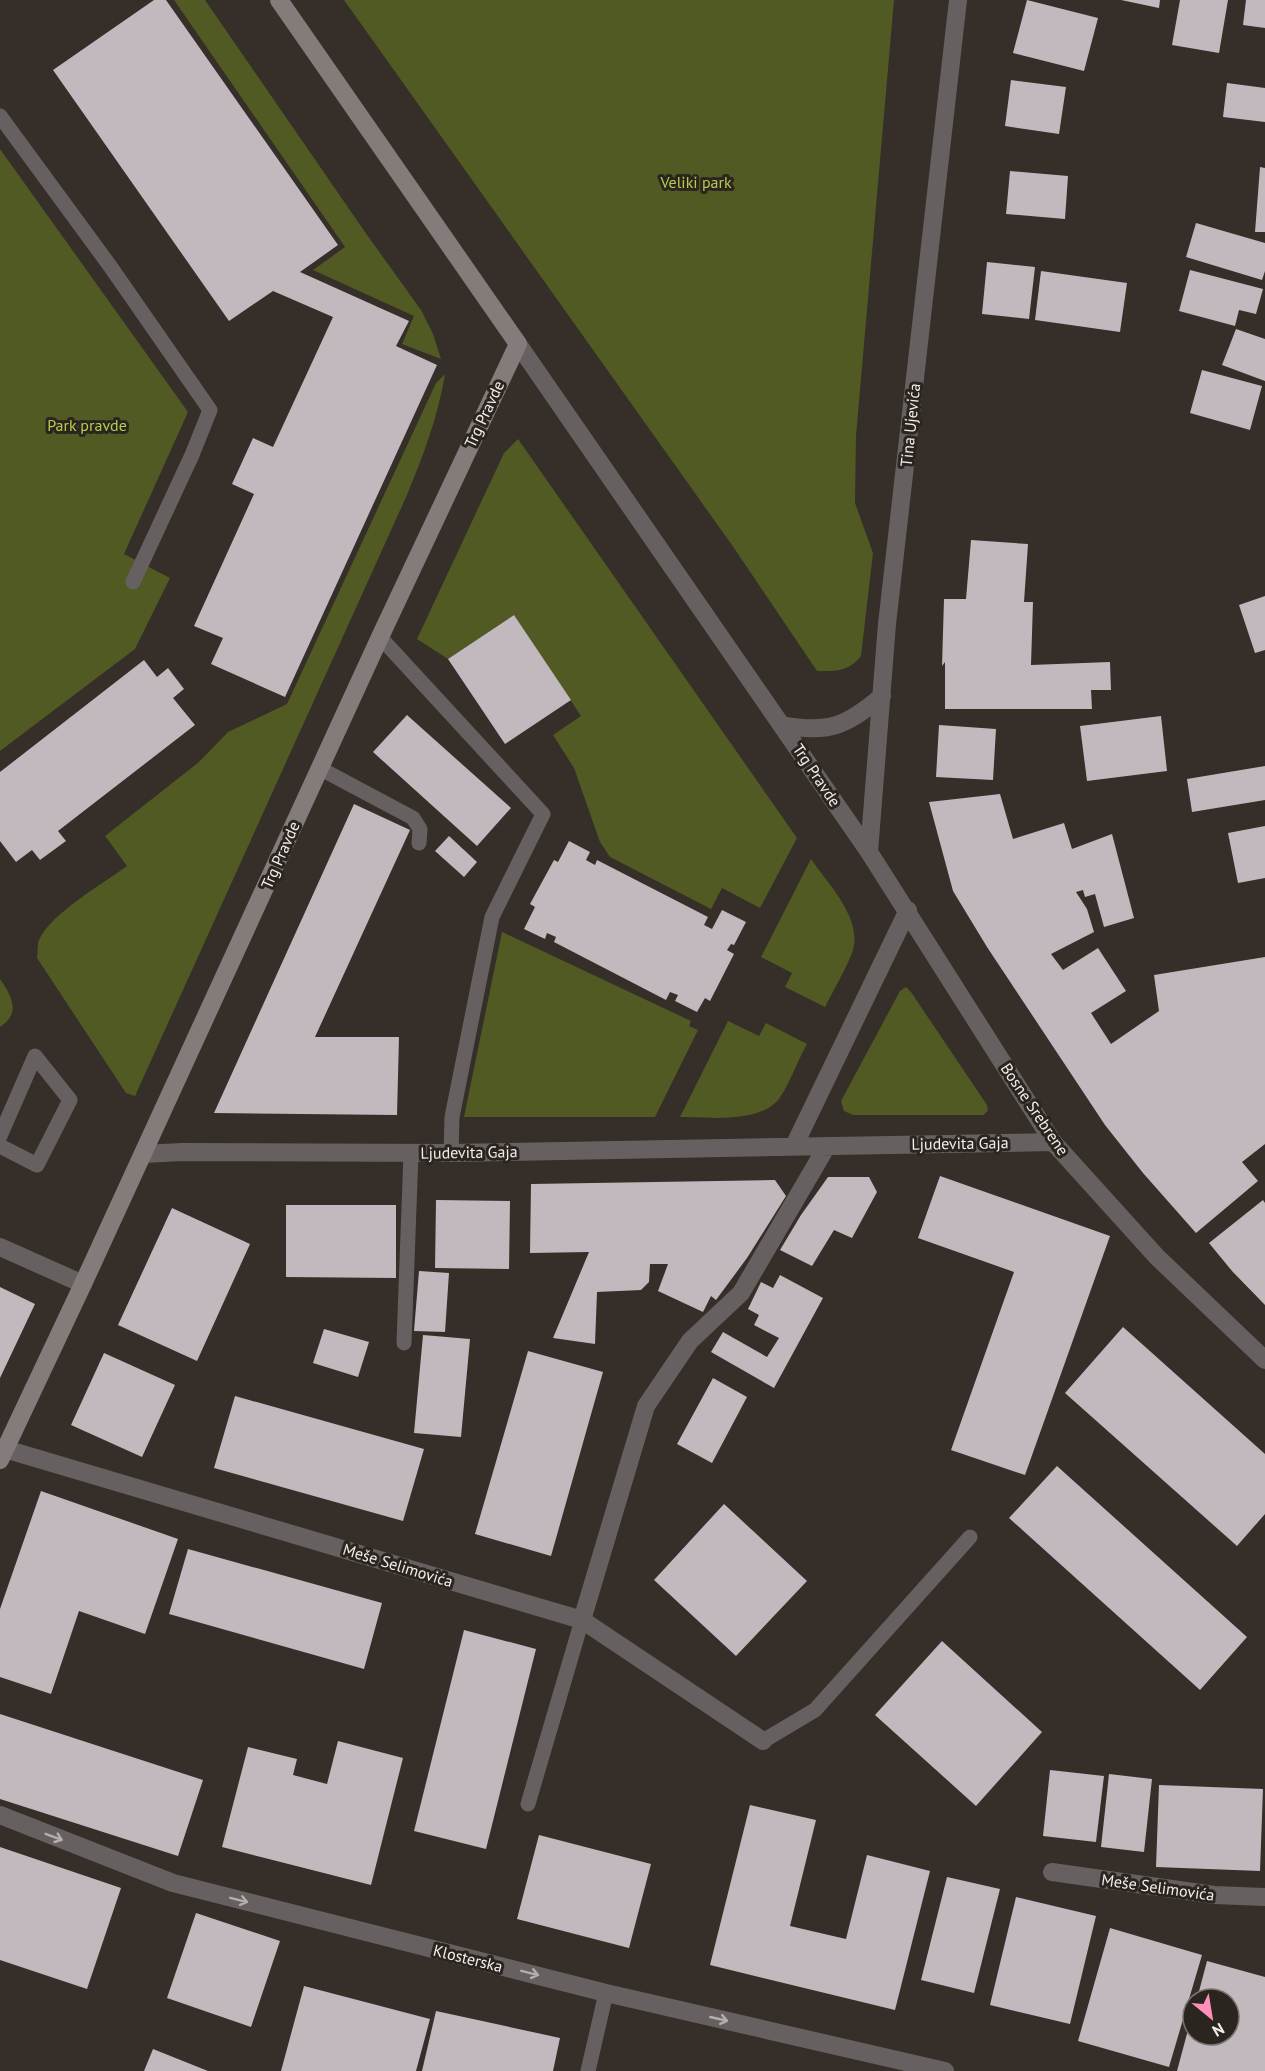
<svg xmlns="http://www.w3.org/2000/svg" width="1265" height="2071" viewBox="0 0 1265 2071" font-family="'PT Sans',sans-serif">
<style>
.green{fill:#515a22}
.building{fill:#c2b9bf}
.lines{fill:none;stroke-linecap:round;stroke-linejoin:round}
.lane{stroke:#666160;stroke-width:15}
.street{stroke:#666160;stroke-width:18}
.secondary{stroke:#847c7b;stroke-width:18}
.oneway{stroke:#b3afac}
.labels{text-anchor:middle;stroke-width:6;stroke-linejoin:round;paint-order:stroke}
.park-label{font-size:16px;fill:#b8cb4c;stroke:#2b2520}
.street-label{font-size:16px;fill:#f2eeea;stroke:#2b2520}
</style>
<rect width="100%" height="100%" fill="#352e29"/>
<path class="green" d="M174,0H205L365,232L421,310L433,334L441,359L402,344L414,316L313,270L345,247Z
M344,0H894L856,436L855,503L873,553L861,656C848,672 837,671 817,671L734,548Z
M0,149L188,412L124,554L170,578L135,649L0,751Z
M445,374C438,417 423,456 407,495L135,1096L126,1093L37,958C38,953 37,945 39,940C50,914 104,883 127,866L105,836L199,762L228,732L287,704L436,383Z
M518,439L797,838L760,908L722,888L711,909L610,857L600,842L574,768L553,735L581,716L514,615L448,659L417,639L504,453Z
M811,859C829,885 864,920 852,953C845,971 834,989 825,1007L785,987L792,973L761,957Z
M502,932L691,1021L689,1026L698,1030L655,1117H464Z
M0,979C11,995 22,1013 0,1027Z
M906,987L911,992L987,1105L988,1111L983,1115H853L844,1111L841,1101L900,991Z
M728,1021L759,1036L766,1023L807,1044C799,1058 788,1087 779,1099C759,1124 708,1117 680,1117Z"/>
<path class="building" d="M154,0H166L338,245L300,272L409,321L396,346L437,365L285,697L211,664L223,638L194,626L254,494L232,484L253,438L273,447L333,317L273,291L229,321L53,70Z
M1027,0L1098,18L1084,71L1013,53Z
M1121,0H1160L1159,8Z
M1180,0H1228L1219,53L1172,45Z
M1246,0H1265V28L1243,25Z
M1011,80L1066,87L1059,134L1005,126Z
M1227,83L1265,88V122L1223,117Z
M1260,167L1265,168V232H1255Z
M1010,171L1068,176L1065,219L1006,214Z
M1196,223L1265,243V271L1262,280L1186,257Z
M987,262L1035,267L1029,319L982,314Z
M1190,270L1263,289L1256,314L1239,310L1235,326L1179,311Z
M1041,271L1127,283L1120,332L1035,320Z
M1236,329L1265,339V381L1222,365Z
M1202,370L1262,386L1250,430L1190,413Z
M971,540L1028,544L1024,602H1033L1031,665L1110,662L1111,690H1091L1092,709H945V662L942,666L944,599H966Z
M1265,596V650L1255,653L1239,605Z
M514,615L571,700L505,744L448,659Z
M144,660L157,677L168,668L184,689L173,698L195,725L58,831L66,841L40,860L32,850L16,862L0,841V772Z
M407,715L511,808L477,846L373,752Z
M1161,716L1167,771L1087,781L1080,726Z
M939,725L996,729L993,780L936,777Z
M1265,766V800L1192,812L1187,779Z
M1000,794L1013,839L1064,823L1072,849L1112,834L1134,918L1104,927L1095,894L1085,897L1083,890L1076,892L1087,909L1094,932L1051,954L1063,970L1098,948L1126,991L1091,1013L1111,1044L1159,1011L1154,975L1265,957V1144L1242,1162L1258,1181L1196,1233L1143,1173L1105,1125L987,947L953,891L929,802Z
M354,804L410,830L315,1037H399L397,1115L214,1113Z
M1265,826V878L1238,883L1228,833Z
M449,836L477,862L464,877L435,851Z
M569,841L590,852L586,860L595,865L597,860L708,917L704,925L712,929L722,910L746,922L734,945L731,944L727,950L734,954L710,1001L705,998L697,1012L675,1001L678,995L670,992L666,1000L554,942L556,937L547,933L545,939L524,929L535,907L530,904L554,860L558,862Z
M940,1176L1110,1236L1025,1475L951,1450L1014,1272L918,1238Z
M828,1177H869L877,1192L852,1238L834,1230L812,1266L780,1250L801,1215Z
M775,1180L786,1196L747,1258L716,1300L711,1296L703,1312L658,1291L668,1264H650L649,1282L641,1290L597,1292L595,1344L553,1338L589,1252L530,1253L531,1184Z
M436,1200L510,1201L509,1269L435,1268Z
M1263,1200L1265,1203V1305L1232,1271L1209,1243Z
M286,1205H396V1278L286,1277Z
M172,1208L250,1244L197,1361L118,1325Z
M419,1271L449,1273L445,1332L414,1331Z
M780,1275L823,1298L774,1388L711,1352L723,1332L767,1357L779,1338L754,1325L759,1315L748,1309L761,1282L773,1288Z
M0,1287L35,1304L0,1378Z
M1123,1327L1265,1454V1514L1237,1546L1065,1393Z
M324,1329L369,1342L358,1377L313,1363Z
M423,1335L470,1339L461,1437L414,1433Z
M528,1351L603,1372L551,1556L475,1534Z
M104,1353L175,1385L142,1457L71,1425Z
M713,1378L747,1397L712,1463L677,1444Z
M235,1396L424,1449L403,1521L214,1468Z
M1057,1466L1247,1637L1200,1690L1009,1518Z
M41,1491L178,1539L145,1634L79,1611L51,1694L0,1677V1609Z
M724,1504L807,1581L736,1656L654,1580Z
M188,1549L382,1603L364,1669L169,1614Z
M464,1630L536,1649L486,1849L414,1831Z
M942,1641L1042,1732L976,1806L875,1715Z
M0,1714L203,1780L178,1856L0,1799Z
M338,1741L403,1758L371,1885L222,1847L248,1747L297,1759L293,1775L327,1784Z
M1050,1770L1104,1776L1096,1842L1043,1836Z
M1109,1774L1152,1779L1144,1852L1101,1847Z
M1159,1785L1263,1789L1260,1871L1156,1867Z
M750,1805L816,1820L790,1926L846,1939L867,1855L930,1871L895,2010L710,1965Z
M539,1835L651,1864L629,1948L517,1919Z
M0,1847L121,1888L87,1989L0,1960Z
M947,1877L1000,1889L974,1993L921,1980Z
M1016,1897L1096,1916L1070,2024L990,2005Z
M196,1913L280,1941L251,2027L167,1998Z
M1110,1928L1202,1955L1169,2067L1078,2041Z
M1207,1961L1265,1977V2071H1177L1192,2015L1193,2035H1229V1999H1197Z
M304,1986L430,2019L416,2071H281Z
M436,2011L560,2038L553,2071H422Z
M153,2049L208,2071H144Z"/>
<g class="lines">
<path class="lane" d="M0,116L110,266L210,410L192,455L133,582
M380,637L543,814L492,917L452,1117L451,1153
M319,768L413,818L420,829L419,843
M0,1136L35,1056L70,1100L37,1165L0,1146
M404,1343L411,1153
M763,1741L815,1710L970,1537
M528,1804L582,1620
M588,2071L606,1993"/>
<path class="street" d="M518,344L869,852L1053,1142L1157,1257L1265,1360
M782,725C828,734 847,726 882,696
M869,852L887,624L958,0
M794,1146L908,910
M143,1154L182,1152L451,1153L1053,1142
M0,1247L83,1284
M5,1449L582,1620L763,1741
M582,1620L646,1406L690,1341L741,1293L827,1146
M0,1815L173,1883L606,1993L945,2071
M1052,1872L1214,1895L1265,1897"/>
<path class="secondary" d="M0,1460L83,1284L380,637L518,344L279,0"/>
</g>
<defs><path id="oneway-shaft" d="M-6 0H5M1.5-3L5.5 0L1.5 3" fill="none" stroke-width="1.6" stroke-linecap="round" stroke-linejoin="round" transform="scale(1.5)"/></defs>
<g class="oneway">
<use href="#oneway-shaft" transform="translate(54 1837) rotate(21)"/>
<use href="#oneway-shaft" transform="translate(239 1900) rotate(14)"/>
<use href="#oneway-shaft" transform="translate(530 1973) rotate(14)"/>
<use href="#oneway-shaft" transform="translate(719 2019) rotate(13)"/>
</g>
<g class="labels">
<g class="park-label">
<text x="696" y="188">Veliki park</text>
<text x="87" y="431">Park pravde</text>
</g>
<g class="street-label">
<text transform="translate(484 414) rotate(-65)" y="6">Trg Pravde</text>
<text transform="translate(910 425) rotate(-84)" y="6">Tina Ujevića</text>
<text transform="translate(817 775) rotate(56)" y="6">Trg Pravde</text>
<text transform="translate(280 855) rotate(-66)" y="6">Trg Pravde</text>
<text transform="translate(1035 1109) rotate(56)" y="6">Bosne Srebrene</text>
<text transform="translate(960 1143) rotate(-1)" y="6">Ljudevita Gaja</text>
<text transform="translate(469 1152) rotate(-1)" y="6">Ljudevita Gaja</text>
<text transform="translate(398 1565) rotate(17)" y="6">Meše Selimovića</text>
<text transform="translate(1158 1887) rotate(8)" y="6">Meše Selimovića</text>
<text transform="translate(468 1958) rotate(14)" y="6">Klosterska</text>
</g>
</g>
<g transform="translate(1211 2017) rotate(150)"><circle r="28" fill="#2b2520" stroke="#7b7571" stroke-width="1.5"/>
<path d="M0-4.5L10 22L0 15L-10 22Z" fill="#ff8eb9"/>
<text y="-9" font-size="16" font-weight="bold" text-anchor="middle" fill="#f2eeea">N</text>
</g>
</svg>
